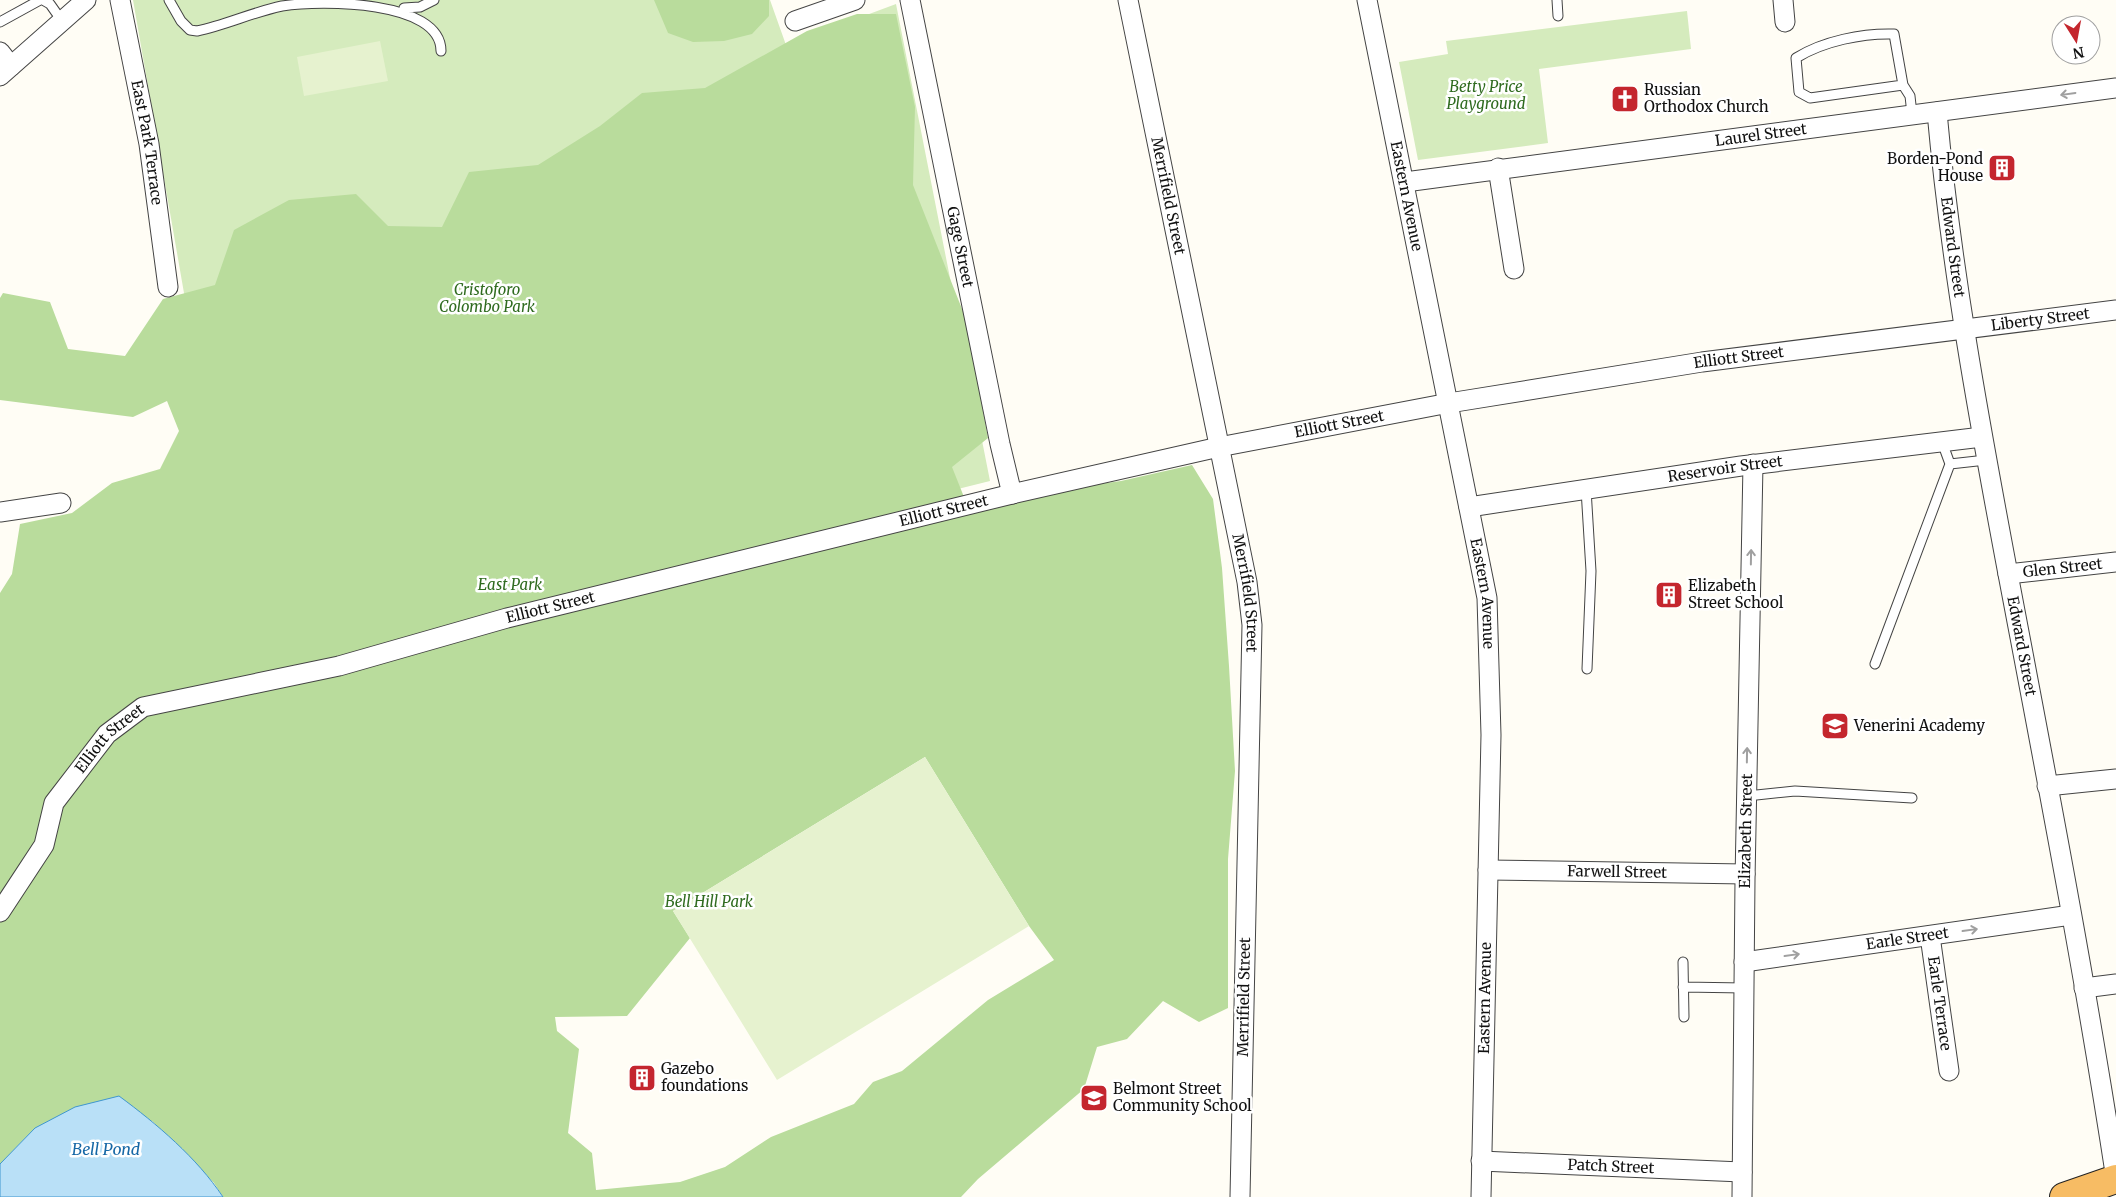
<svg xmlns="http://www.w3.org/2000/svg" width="2116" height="1197" viewBox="0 0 2116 1197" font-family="Merriweather,serif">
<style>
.green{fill:#d5ebbd}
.forest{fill:#b9dc9c;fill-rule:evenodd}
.pitch{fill:#e6f2cf}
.water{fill:#b9e0f7;stroke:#3f96cf}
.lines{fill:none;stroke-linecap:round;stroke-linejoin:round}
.service-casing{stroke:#444;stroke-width:11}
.minor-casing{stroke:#444;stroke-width:21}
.trunk-casing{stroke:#222;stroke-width:30}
.service{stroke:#fff;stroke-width:9}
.minor{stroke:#fff;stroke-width:19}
.trunk{stroke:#f7bc64;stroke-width:28}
.oneway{stroke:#a0a0a0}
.labels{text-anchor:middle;stroke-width:5;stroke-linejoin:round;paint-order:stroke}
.park-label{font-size:15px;font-style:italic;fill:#2f6b1f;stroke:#fff}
.poi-label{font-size:15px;fill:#111;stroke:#fff;text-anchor:start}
.street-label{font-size:15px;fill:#111;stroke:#fff}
.water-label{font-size:16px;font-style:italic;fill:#1768a6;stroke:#fff}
</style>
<rect width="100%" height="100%" fill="#fffdf5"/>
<path class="green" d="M133,0H770L786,45L896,4L990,481L721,548L196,362Z
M1687,11L1691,49L1539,69L1548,143L1418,160L1399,62L1448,54L1446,41Z"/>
<path class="forest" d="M654,0H769V16L752,34L724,41L693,42L668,33Z
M857,14H896L915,107L913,185L966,319L988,438L952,467L966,502L1121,481L1192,465L1213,499L1222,568L1229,666L1235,771L1228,859V1008L1199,1022L1163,1001L1127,1039L1097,1047L1084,1089L978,1179L961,1197H223L214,1183L152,1121L35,1128L0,1164V593L12,574L20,524L72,513L112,483L160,469L179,431L167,401L133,417L0,400V298L3,293L50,302L68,349L125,356L163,299L215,285L234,230L289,200L356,194L388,226L442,227L469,172L538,165L600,126L642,93L705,88L807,31ZM925,757L1029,926L1054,960L988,1000L902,1071L873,1082L854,1104L771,1137L725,1167L680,1182L596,1190L592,1153L568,1133L579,1049L557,1031L555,1017L627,1016L690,938L673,911Z"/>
<path class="pitch" d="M380,41L388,81L304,96L297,57Z
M925,757L1029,926L777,1080L673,911Z"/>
<path class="water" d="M119,1096C157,1124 197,1158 223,1197H0V1164L35,1128L75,1107Z"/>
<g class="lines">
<defs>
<path id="service" d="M43,0L50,4L62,21
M169,0L181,21L190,30L197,31C226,25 253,12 282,6C321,0 441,0 441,51
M1557,0L1558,16
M404,8L420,7L434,0
M0,22L40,0
M1903,85L1810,98L1799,92L1796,58C1823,41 1863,33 1894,34L1903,85L1910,96L1912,114
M1950,464L1986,460
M1586,489L1591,571L1587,669
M1875,664L1950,464L1942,442
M1747,796L1795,791L1912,798
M1683,962L1684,1017
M1683,987L1744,988"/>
<g id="minor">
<path id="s1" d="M120,0L149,144L168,287"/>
<path id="s2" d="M910,0L1000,444L1012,494"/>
<path id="s3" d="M1128,0L1247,582L1252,625L1240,1197"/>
<path id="s4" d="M1367,0L1487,598L1491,735L1481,1197"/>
<path d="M1783,0L1785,22"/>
<path d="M795,21L855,0"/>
<path d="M0,52L11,66"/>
<path d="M0,76L86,0"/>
<path id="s5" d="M1937,112C1951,268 1979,420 2008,574C2046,775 2085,976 2116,1179"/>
<path d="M1498,168L1514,269"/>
<path id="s6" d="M1405,182L2116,88"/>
<path id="s7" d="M1469,507L1741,466L1982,437"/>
<path d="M0,512L61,503"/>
<path id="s8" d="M2008,574L2116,562"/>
<path d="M2047,786L2116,779"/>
<path id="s9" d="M1488,870L1745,874"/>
<path id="s10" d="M0,912L44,845L54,803L107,734L143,707L339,666L507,618L1012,494L1219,447L1449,403L1702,362L2116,310"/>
<path id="s11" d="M1930,936L1949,1071"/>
<path id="s12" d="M1744,962L2071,915"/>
<path d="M2084,988L2116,984"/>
<path id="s13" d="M1481,1161L1742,1172"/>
<path id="s14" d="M1742,1197L1745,880L1753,464"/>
</g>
<path id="trunk" d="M2064,1197L2116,1179"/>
</defs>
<use href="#service" class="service-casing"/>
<use href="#minor" class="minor-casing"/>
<use href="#trunk" class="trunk-casing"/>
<use href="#service" class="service"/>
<use href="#minor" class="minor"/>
<use href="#trunk" class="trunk"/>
</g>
<defs><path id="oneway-shaft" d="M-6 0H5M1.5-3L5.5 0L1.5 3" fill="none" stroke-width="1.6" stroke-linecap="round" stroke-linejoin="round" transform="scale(1.25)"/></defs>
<g class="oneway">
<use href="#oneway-shaft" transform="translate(2068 94) rotate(172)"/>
<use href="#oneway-shaft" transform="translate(1751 557) rotate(-89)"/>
<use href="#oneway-shaft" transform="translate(1747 755) rotate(-89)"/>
<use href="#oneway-shaft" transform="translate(1970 930) rotate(-8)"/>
<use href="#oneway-shaft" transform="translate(1792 955) rotate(-8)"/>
</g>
<defs>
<symbol id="church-square" viewBox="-11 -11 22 22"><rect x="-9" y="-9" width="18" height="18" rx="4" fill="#c4262e" stroke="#fff"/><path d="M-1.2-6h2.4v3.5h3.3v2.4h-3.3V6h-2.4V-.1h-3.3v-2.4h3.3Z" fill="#fff"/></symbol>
<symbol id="building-square" viewBox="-11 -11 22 22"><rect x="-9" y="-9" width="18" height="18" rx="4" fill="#c4262e" stroke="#fff"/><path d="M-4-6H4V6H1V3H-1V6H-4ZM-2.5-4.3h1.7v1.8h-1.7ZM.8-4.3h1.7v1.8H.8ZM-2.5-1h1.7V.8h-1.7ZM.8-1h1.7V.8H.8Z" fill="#fff"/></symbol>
<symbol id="school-square" viewBox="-11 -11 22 22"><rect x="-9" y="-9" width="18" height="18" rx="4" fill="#c4262e" stroke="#fff"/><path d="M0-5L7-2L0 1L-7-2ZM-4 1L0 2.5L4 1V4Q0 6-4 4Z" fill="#fff"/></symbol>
</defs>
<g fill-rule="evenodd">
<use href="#church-square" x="1609" y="83" width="32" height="32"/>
<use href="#building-square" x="1986" y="152" width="32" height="32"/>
<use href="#building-square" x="1653" y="579" width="32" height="32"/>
<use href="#school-square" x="1819" y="710" width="32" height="32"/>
<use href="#building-square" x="626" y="1062" width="32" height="32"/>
<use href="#school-square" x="1078" y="1082" width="32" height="32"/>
</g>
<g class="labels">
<g class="park-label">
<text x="1486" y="92">Betty Price<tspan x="1486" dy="17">Playground</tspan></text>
<text x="487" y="295">Cristoforo<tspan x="487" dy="17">Colombo Park</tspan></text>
<text x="510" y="590">East Park</text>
<text x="709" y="907">Bell Hill Park</text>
</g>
<g class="poi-label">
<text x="1644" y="95">Russian<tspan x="1644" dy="17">Orthodox Church</tspan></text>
<text x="1983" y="164" text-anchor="end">Borden-Pond<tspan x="1983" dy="17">House</tspan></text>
<text x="1688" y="591">Elizabeth<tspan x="1688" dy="17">Street School</tspan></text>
<text x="1854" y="731">Venerini Academy</text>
<text x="661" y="1074">Gazebo<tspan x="661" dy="17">foundations</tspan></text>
<text x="1113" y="1094">Belmont Street<tspan x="1113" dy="17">Community School</tspan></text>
</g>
<g class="street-label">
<text dy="5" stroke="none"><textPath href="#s6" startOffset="359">Laurel Street</textPath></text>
<text dy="5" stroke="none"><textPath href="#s1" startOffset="145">East Park Terrace</textPath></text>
<text dy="5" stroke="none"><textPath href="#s4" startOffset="200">Eastern Avenue</textPath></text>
<text dy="5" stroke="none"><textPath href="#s3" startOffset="200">Merrifield Street</textPath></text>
<text dy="5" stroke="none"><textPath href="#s2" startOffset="252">Gage Street</textPath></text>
<text dy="5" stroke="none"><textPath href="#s5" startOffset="136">Edward Street</textPath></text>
<text dy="5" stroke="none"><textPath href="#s10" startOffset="2194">Liberty Street</textPath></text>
<text dy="5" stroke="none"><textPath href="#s10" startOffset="1890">Elliott Street</textPath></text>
<text dy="5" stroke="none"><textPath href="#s10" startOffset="1485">Elliott Street</textPath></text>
<text dy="5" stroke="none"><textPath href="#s7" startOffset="259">Reservoir Street</textPath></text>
<text dy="5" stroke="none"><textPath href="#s10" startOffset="1080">Elliott Street</textPath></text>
<text dy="5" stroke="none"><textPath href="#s8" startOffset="55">Glen Street</textPath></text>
<text dy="5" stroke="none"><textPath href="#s3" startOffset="605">Merrifield Street</textPath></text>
<text dy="5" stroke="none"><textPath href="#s4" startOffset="605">Eastern Avenue</textPath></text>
<text dy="5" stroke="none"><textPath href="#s10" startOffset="675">Elliott Street</textPath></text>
<text dy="5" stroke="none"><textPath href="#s5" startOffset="541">Edward Street</textPath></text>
<text dy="5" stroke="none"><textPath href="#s10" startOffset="209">Elliott Street</textPath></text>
<text dy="5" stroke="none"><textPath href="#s14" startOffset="366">Elizabeth Street</textPath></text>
<text dy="5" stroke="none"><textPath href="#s9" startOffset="129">Farwell Street</textPath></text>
<text dy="5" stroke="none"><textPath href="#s12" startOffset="165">Earle Street</textPath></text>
<text transform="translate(1244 997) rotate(-89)" y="5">Merrifield Street</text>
<text transform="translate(1485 998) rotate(-89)" y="5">Eastern Avenue</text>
<text dy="5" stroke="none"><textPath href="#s11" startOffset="68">Earle Terrace</textPath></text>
<text dy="5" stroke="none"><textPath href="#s13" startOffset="130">Patch Street</textPath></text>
</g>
<g class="water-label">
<text x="106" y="1155">Bell Pond</text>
</g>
</g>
<g transform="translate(2076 40) rotate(169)"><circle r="24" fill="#ffffff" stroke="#a0a0a0"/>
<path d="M0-4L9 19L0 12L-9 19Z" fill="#c4262e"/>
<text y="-8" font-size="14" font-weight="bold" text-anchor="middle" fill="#111111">N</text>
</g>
</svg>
